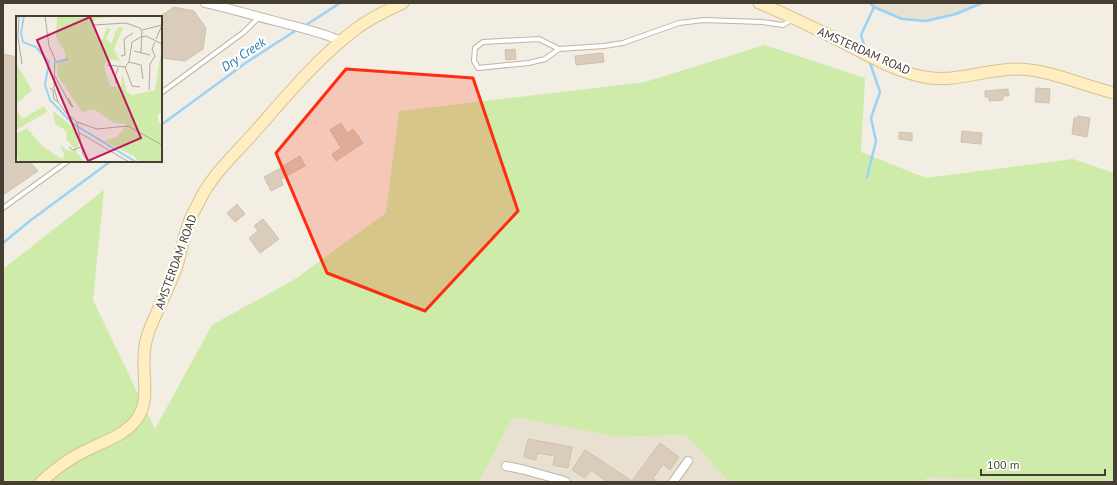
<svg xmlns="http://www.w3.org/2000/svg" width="1117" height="485" viewBox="0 0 1117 485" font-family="'PT Sans',sans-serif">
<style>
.residential{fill:#e8e0d1}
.green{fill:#cfeba9}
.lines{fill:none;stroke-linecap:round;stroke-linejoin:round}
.stream{stroke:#9ad3f6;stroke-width:2.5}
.building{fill:#d9ccbb;stroke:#d1c1ab}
.service-casing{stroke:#bfb6a6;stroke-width:6}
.minor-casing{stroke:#bfb6a6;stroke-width:10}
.secondary-casing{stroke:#d7c28f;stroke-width:13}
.service{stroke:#fff;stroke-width:4}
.minor{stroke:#fff;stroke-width:8}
.secondary{stroke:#ffeec2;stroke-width:11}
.marked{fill:#ff2c0f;fill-opacity:0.2;stroke:#ff2c0f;stroke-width:3;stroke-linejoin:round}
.labels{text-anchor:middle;stroke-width:4;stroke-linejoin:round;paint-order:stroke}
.street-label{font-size:12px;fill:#463e33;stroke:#fff}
.water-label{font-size:13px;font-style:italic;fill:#247ab1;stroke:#fff}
.inset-river{fill:none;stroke:#9ad3f6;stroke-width:2}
.inset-road{fill:none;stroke:#aea89d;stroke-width:1}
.view{fill:#c2185b;fill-opacity:0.15;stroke:#c2185b;stroke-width:2}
.inset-edge{fill:none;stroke:#463e33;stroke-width:2}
</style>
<rect width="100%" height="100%" fill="#f3eee4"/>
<path class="residential" d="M870,3H982L956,14L926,21L902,19L874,7Z
M513,417L618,437L686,435L729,482H479Z
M928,477L999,479L1044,482H922Z"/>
<path class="green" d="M765,45L865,78L861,152L926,178L1073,159L1114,173V482H1044L928,477L922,482H729L686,435L618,437L513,417L479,482H3V269L104,190L93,300L155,429L212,325L295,279L386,213L399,111L645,82Z"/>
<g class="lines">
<path class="stream" d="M870,3L874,7L902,19L926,21L956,14L982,3
M303,27L340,3
M866,51L861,35L874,7
M161,125L247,62L298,29
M867,177L876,141L871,118L880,92L869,60
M3,243L31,220L111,161"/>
</g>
<path class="building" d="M174,7L194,11L206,28L203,49L185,61L161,58V16Z
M515,49L516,59L506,60L505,50Z
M603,53L604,62L576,65L575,56Z
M3,54L17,57V161H29L38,171L3,195Z
M1036,88L1050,89L1049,103L1035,102Z
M1008,89L1009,96H1003V100L989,101V97H985V91Z
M1078,116L1090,118L1087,137L1072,134L1074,118H1078Z
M341,123L347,133L353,129L363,143L336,161L332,154L341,148L330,130Z
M962,131L982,133L981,144L961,142Z
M899,132L912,133V141L899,139Z
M300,156L305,166L281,179L283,185L271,191L264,177L283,167V166Z
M237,204L245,214L235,222L227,213Z
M263,219L279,239L260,253L249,238L258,231L254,226Z
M528,439L572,447L568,468L553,465L555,456L537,453L536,460L524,457Z
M660,443L679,457L670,470L663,464L653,478L658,482H608L591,470L585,478L572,470L585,450L632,481Z"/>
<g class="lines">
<defs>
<path id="service" d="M559,49L545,59L529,63L478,68L474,61L475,48L483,42L539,39L559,49L604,46L623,43L679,23L704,20L762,22L783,25L788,22L791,18
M161,93L244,32L259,17
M3,208L68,161"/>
<path id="minor" d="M205,3C230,8 254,16 279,22C301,28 321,32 341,41
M506,466L525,470L561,480L566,482
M673,482L688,461"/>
<path id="secondary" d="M759,3C785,14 811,26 836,39C864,53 893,71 924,77C956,83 986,69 1017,69C1034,69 1052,74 1068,79C1083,84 1099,89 1114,93
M41,482C54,470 68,459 85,451C102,442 124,436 136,420C150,403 143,379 144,359C144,349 146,339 149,331C157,310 168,290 176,269C181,254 183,238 189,223C191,215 197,206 201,198C213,174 234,155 251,136C284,99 316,59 356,29C370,18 386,11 403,3"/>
</defs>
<use href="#service" class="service-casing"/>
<use href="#minor" class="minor-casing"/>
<use href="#secondary" class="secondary-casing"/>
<use href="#service" class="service"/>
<use href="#minor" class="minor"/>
<use href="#secondary" class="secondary"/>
</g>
<path class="marked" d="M346,69L473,78L518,211L425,311L327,273L276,153Z"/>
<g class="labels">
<g class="street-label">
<text transform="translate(864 51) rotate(24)" y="4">AMSTERDAM ROAD</text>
<text transform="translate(176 262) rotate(-70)" y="4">AMSTERDAM ROAD</text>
</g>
<g class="water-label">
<text transform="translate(243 54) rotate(-34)" y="5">Dry Creek</text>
</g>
</g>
<g transform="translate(16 16)">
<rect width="146" height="146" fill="#f3eee4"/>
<path d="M41,0H112L81,2L76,7L81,22L86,24L91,12L95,13L90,22L95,28L100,15L103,11L107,12L98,33L104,45L92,43L88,50L94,70L105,71L106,57L111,76L116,79L139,74L146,31V97L142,98V106L146,109V146H123L118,140L88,125L101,121L111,108L98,107L78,93L66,96L42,60L41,47L49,44V36L40,21ZM0,47L16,74L0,88ZM28,90L31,96L0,114V92L6,103ZM37,95L58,112L63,129L60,132L61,137L69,146H4L0,139V118L11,112L26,130L46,143L49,138L44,132L46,129L50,134L56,135L59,133L50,123L51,117L48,113L39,108Z" fill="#cfeba9"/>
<path class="inset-river" d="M8,0L5,17L7,26L20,31L33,46L29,69L34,84L56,107L120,146M40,46L52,43"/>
<path class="inset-road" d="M3,0L2,21L6,48M29,0L33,30L39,43L38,72L42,86L50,97L61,106L81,113L112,110L146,129M78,9L110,7L124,12L126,16L125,37M126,14L146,9L140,23M118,35L134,39M105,40L109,39L108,23L117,17M113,46L125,49L127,63M91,49L109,51L113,46L116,26L125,21L130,20L146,28M109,51L116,70L124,71M39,60L55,90L57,91L52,82M100,68L99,61L102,52M34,72L37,74L38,83L42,86M133,74L134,48L139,40L136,33L139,26M61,106L67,139L73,146M62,116L113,146M53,131L57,134L65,131"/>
<path class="view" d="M74,1L125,122L72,145L21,24Z"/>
<rect width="146" height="146" class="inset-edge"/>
</g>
<rect width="1117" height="485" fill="none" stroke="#463e33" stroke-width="8"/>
<path d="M981 469v6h124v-6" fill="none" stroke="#463e33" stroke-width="2"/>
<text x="987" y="469" font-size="12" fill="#463e33" stroke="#ffffff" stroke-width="3" paint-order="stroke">100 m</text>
</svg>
